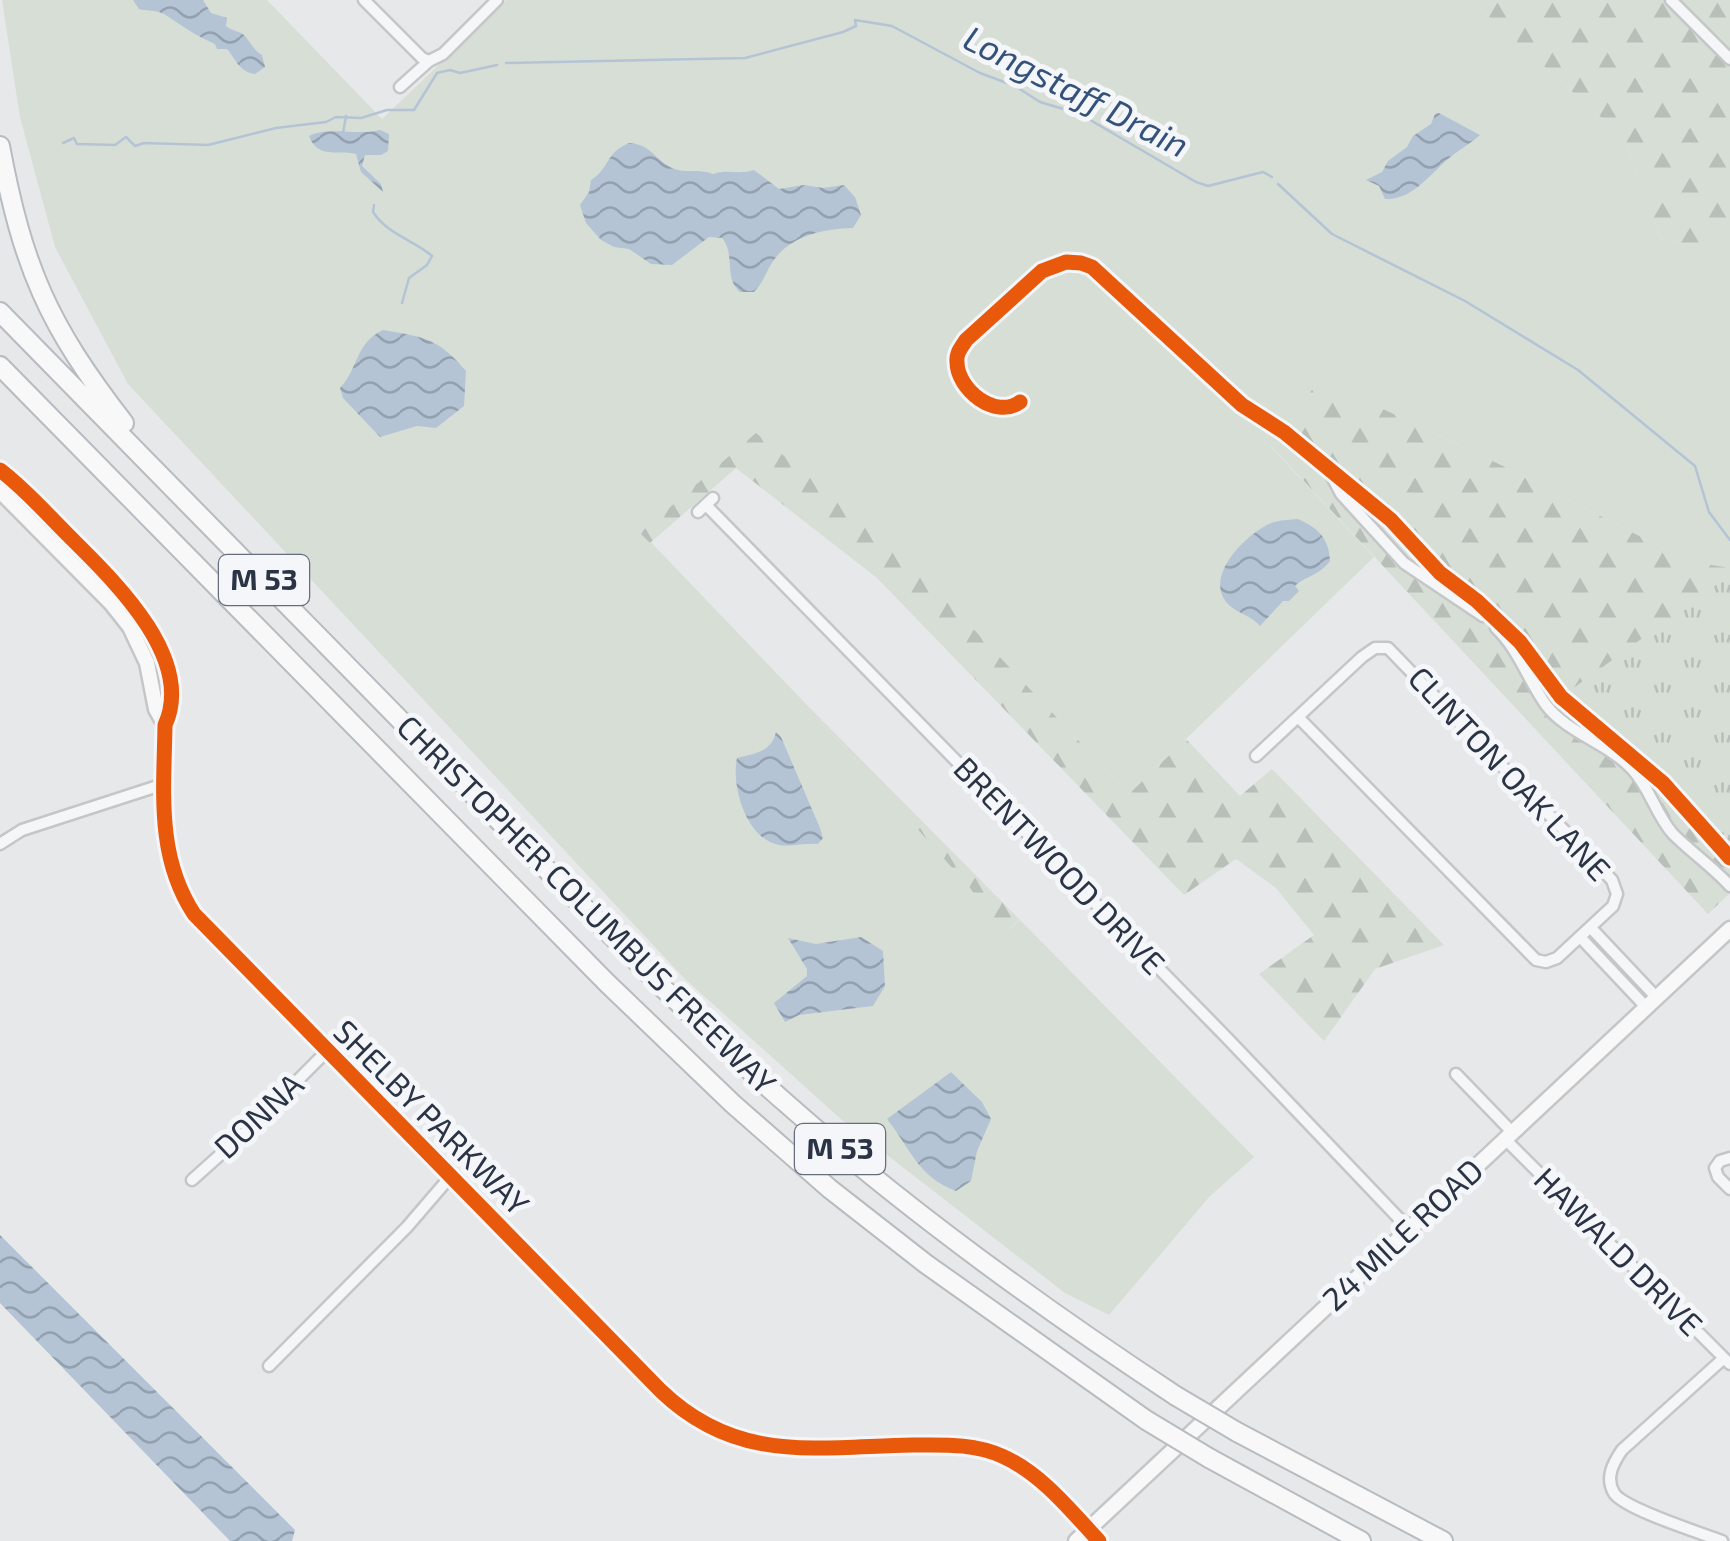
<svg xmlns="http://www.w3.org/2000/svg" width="1730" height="1541" viewBox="0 0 1730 1541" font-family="'Exo 2',sans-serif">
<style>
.grass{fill:#d6ded6}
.forest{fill:url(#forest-firs)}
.park{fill:url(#park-tufts)}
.water{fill:url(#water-waves)}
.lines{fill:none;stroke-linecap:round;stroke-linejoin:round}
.stream{stroke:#b4c4d5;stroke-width:2.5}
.street-casing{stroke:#c4c6c8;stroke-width:15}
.secondary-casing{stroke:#c4c6c8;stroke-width:19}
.highway-casing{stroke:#b8bbbf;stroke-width:22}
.street{stroke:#f5f6f7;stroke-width:10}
.secondary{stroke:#f8f8f8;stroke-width:14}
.highway{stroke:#f8f8f8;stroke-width:18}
.highway-bridge-casing{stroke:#b8bbbf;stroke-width:22;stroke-linecap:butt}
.highway-bridge{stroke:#f8f8f8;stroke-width:18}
.cycleway-casing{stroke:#f4f6f9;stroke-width:21}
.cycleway{stroke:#e8590c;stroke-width:15}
.labels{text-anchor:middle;stroke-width:10;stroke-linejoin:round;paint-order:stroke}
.shield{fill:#f4f6f9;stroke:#676e7b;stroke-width:2.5}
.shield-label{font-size:30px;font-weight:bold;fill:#2b3445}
.street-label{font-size:32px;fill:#2b3445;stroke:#f4f6f9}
.water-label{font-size:35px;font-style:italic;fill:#34527a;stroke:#f4f6f9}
</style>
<defs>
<pattern id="forest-firs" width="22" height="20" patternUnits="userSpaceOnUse" patternTransform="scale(2.5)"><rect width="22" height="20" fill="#d6ded6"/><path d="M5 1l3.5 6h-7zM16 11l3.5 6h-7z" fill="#b8bfb9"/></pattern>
<pattern id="park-tufts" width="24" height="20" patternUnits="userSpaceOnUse" patternTransform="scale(2.5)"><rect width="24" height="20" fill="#d6ded6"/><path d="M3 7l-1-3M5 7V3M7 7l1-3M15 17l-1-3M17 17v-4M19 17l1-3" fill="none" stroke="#b8bfb9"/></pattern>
<pattern id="water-waves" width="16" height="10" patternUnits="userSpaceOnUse" patternTransform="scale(2.5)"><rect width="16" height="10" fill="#b4c4d5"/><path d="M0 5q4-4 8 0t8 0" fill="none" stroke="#93a0af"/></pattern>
</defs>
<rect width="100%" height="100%" fill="#e6e8ea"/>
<path class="grass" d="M2,0H267L382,119L507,0H1470L1625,139L1661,239L1730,253V568L1688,561L1503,466L1320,379L1271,447L1374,557L1129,794L896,547L756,434L641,532L805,703L970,888L1002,935L1020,920L1254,1157L1210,1196L1109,1315L1065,1293L842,1120L684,978L128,384L55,247L20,117Z"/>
<path class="forest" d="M1470,0H1730V253L1661,239L1625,139Z
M1320,379L1503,466L1688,561L1730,568V893L1708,914L1271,446Z
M756,433L896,547L1129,794L1186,739L1240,796L1272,769L1444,945L1375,969L1324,1041L1259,974L1314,935L1276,888L1236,859L1184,895L877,578L736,468L650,543L640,533Z
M805,703L1020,920H1019L1002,935L970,888Z"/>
<path class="park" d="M1730,575V854L1633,758L1561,697Z"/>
<path class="water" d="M133,0H203L211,13L227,18L226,26C232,31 239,31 244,35C251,42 253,50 262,55L265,67L255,74C239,72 235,58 227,49H217L215,44C196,36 181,25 164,14C156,10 147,11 139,9Z
M1439,113L1480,135C1471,143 1462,148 1453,155C1432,171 1413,201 1385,199L1379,186L1366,180L1382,172L1388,161L1407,147L1413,136L1431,124L1435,114Z
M380,130L389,134L388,151L381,155H365L362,166L381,184L383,192L361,172L356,154C338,149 318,160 309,136C329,126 357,136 380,130Z
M629,143C651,144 654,159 672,168C685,174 699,168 713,174C728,169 739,175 754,170L779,189L804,185L823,188L844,185L855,197L861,215L853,228C822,229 787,236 770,266C765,275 762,284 754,292H740C723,277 736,255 722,238L709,237L672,265L651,264L629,249L614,247L601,240L586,223L580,205L589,192L591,180C610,168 605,153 629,143Z
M383,330C424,337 438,338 466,371L464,406L436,428L417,426L380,437L343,398L340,388C359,368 355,343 383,330Z
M1298,519C1318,528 1329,538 1330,561C1319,576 1305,576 1295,586L1299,591L1289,601H1283L1260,626C1249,613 1234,614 1224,599C1208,573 1245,536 1267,525C1276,520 1287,520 1298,519Z
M776,732L781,737L820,828L823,838L818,844C806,843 791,847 779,845C746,839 731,786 737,758C754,753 771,753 776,732Z
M861,937L883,951L885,986L873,1006L799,1015L785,1022L774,1003L807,976V969L788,938L816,944Z
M951,1072L982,1102L991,1119L977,1151L971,1181L956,1191C918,1177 910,1148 887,1119Z
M0,1235L295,1530L292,1541H230L0,1303Z"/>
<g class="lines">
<path class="stream" d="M506,63L745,58L843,32L856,26L855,20L892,26L980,73L1015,86L1040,102L1080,114L1196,182L1208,186L1263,172L1272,177
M343,133L346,116
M63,143L74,138L77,144L115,145L126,137L135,146L144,143L208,145L276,128L326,122L336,117L361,118L387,110H414L437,73L450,70L460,73L497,65
M1278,184L1332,234L1465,301L1578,370L1695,466L1709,512L1730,540
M374,205L373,212C388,235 414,240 432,256L427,265L409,278L402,303"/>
<defs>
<path id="street" d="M364,0L422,58L429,61
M1671,0L1730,59
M400,87L429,61L443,54L497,0
M1020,402C995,420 957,389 957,362C956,353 961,348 966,340L1042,271L1066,262L1081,263L1092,267L1242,405L1284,432L1391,520L1440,573L1477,601L1520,642L1561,697L1663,783L1730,858
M1330,473L1341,494L1404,563L1483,616
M706,505L1227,1038L1409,1229
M698,512L713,498
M1496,628C1519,650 1528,680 1546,705C1567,733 1608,743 1632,769C1650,788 1656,815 1673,834C1691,852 1713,867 1730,886
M1256,756L1362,657L1375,648H1388L1612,880L1617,894L1613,906L1557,958L1546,962L1536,960L1298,717
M0,844L22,830L164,784
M1591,928L1657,998
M1581,938L1647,1008
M1456,1074L1513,1133
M1506,1140L1730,1364
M1730,1158L1720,1161L1715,1168L1718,1177L1730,1189
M192,1180L250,1128L327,1051
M269,1366L407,1227L450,1177
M1722,1541C1701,1533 1624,1509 1614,1493C1605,1478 1613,1463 1622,1450L1724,1358"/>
<path id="secondary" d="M0,470C25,489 46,513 68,535C111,578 196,657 165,725C164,791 156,856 194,914L661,1391C737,1464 816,1447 912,1445C943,1445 973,1443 1002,1456C1041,1473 1071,1511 1099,1541
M0,491L111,603L130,627L147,663L156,709L165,725
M1076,1541L1730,929"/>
<path id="highway" d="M0,146C23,268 48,325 124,423
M0,312L665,990C706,1028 745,1068 787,1104C909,1212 1041,1307 1176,1396
M0,366L607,983L733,1104L830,1189L926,1264L1146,1420
M1237,1432L1443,1541
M1209,1458L1361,1541"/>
</defs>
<use href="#street" class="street-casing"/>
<use href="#secondary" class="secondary-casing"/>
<use href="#highway" class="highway-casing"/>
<use href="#street" class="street"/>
<use href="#secondary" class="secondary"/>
<use href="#highway" class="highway"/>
<defs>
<path id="highway-bridge" d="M1176,1396L1237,1432
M1146,1420L1209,1458"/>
</defs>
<use href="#highway-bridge" class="highway-bridge-casing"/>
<use href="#highway-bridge" class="highway-bridge"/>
<defs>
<path id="cycleway" d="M1020,402C995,420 957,389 957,362C956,353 961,348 966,340L1042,271L1066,262L1081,263L1092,267L1242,405L1284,432L1391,520L1440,573L1477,601L1520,642L1561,697L1663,783L1730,858
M0,470C25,489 46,513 68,535C111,578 196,657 165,725C164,791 156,856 194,914L661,1391C737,1464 816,1447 912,1445C943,1445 973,1443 1002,1456C1041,1473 1071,1511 1099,1541"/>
</defs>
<use href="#cycleway" class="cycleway-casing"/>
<use href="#cycleway" class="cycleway"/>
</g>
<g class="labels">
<g class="shield">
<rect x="219" y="555" width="90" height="50" rx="8"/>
<rect x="795" y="1124" width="90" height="50" rx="8"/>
</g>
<g class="shield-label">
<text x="264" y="590">M 53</text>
<text x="840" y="1159">M 53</text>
</g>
<g class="street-label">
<text transform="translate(1509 774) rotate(47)" y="11">CLINTON OAK LANE</text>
<text transform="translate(1059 866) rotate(46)" y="11">BRENTWOOD DRIVE</text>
<text transform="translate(586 905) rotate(45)" y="11">CHRISTOPHER COLUMBUS FREEWAY</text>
<text transform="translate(259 1116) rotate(-43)" y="11">DONNA</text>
<text transform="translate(431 1118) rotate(45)" y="11">SHELBY PARKWAY</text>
<text transform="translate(1403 1235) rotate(-43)" y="11">24 MILE ROAD</text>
<text transform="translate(1618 1252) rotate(45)" y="11">HAWALD DRIVE</text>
</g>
<g class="water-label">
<text transform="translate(1076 92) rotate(27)" y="12">Longstaff Drain</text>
</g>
</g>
</svg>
